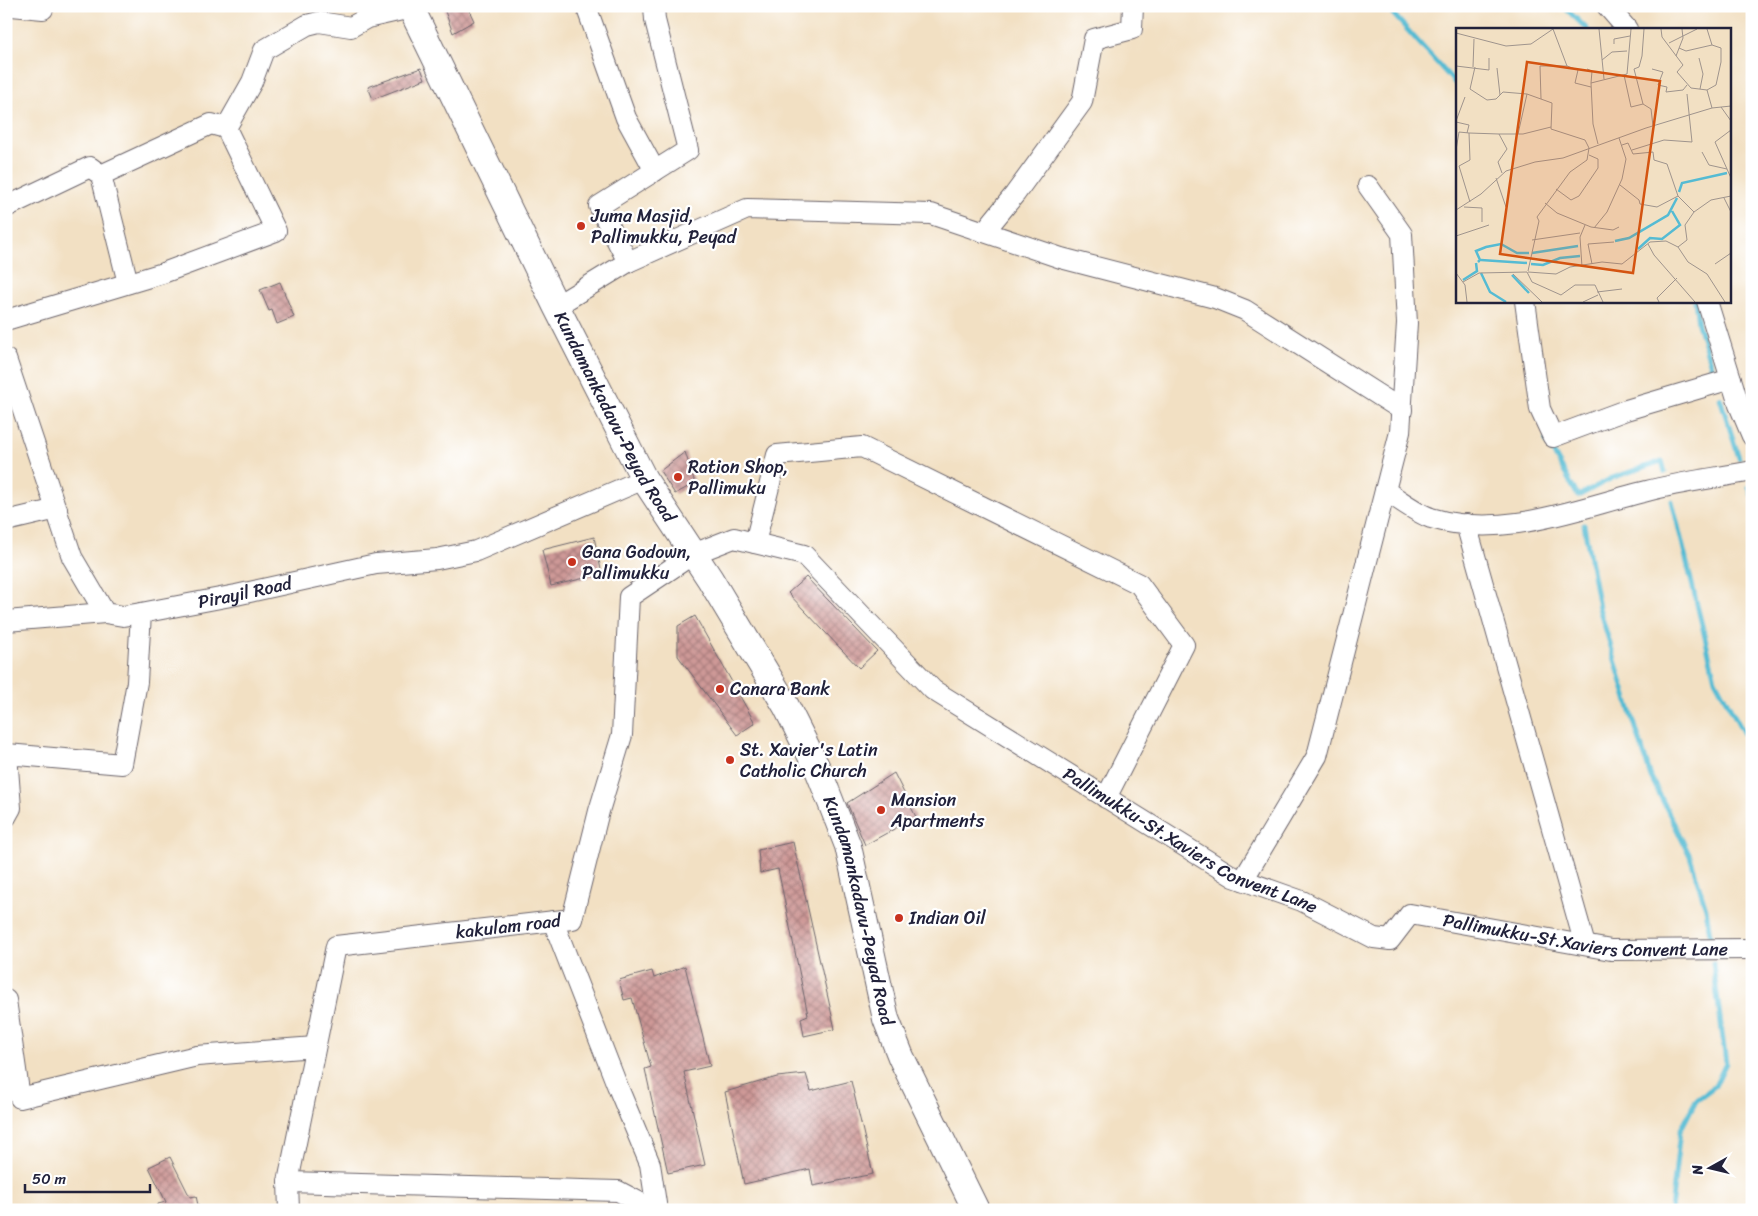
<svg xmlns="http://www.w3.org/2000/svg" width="1758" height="1216" viewBox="0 0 1758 1216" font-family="Sriracha,sans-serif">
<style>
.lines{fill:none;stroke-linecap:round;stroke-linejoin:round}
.stream{stroke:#55bbd3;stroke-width:5}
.building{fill:url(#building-cross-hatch)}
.minor-casing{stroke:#6b646b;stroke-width:22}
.major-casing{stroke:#6b646b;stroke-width:28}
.minor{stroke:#fff;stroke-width:20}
.major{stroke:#fff;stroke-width:26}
.poi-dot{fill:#c8321e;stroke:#fff;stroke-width:2}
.labels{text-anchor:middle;stroke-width:4.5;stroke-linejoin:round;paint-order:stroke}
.poi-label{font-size:18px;fill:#22223b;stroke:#fff;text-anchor:start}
.street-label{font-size:18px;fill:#22223b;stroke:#fff}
.inset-river{fill:none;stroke:#55bbd3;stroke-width:2.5}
.inset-road{fill:none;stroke:#9f948d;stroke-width:1}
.view{fill:#d45411;fill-opacity:0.15;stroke:#d45411;stroke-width:2.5}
.inset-edge{fill:none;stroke:#22223b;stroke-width:2.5}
</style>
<defs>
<pattern id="building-cross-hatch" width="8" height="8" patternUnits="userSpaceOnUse" patternTransform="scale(1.25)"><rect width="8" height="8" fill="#ce9997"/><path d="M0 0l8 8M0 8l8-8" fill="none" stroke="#a77c7c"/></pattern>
</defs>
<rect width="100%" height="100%" fill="#fff"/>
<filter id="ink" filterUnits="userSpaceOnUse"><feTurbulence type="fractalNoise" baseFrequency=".02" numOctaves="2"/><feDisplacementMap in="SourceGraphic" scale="10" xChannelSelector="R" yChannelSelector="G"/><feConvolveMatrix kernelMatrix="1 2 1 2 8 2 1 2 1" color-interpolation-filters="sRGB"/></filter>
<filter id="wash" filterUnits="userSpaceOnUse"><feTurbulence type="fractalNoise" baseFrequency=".0096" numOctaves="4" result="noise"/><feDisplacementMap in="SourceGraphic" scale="20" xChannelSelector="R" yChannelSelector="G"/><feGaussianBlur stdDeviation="1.12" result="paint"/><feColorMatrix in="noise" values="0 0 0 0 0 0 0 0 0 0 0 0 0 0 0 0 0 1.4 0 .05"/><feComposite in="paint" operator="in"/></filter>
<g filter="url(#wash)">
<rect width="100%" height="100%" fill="#f2e0c3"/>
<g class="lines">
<path class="stream" d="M1386,6L1457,85
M1563,6L1587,29
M1695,301L1698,324L1712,369
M1720,398L1739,458
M1546,440L1578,496L1612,478L1662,461L1665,472
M1749,487L1752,495
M1672,501L1715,679L1752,749
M1584,525L1599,608L1651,777L1690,856L1706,909L1710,935
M1671,1210L1680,1131L1696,1100L1715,1086L1726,1063L1713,963"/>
</g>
<g id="blocks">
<path class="building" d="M443,6H467L474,21L453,33Z
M421,68L425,79L373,99L368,87Z
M280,282L294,317L277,324L272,310L269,311L260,290Z
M685,452L695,483L675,494L660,471Z
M594,537L602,574L551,586L542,550Z
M806,577L877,651L859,668L788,593Z
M695,616L755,723L737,735L678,656V626Z
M894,773L916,817L865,845L847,803Z
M793,842L835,1029L804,1036L801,1018L808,1015L778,869L760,873L758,850Z
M685,966L710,1066L684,1072L705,1165L668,1173L645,1069L651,1067L632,998L624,1000L619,980L652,971L654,978Z
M806,1074L811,1091L851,1081L873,1174L813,1186L810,1169L744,1184L725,1092L777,1077Z
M170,1157L190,1197L196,1196L199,1210H158V1204L166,1202L149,1167Z"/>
</g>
</g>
<g filter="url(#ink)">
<use href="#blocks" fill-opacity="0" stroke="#6b646b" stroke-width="1"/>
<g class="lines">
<defs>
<g id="minor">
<path d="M12,6L43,9L44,6"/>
<path d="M586,6L626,118L655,171"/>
<path d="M1607,6L1627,29"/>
<path d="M101,175L128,283"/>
<path d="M6,207L90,167L101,175L211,124L226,128"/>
<path d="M984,232L1015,194L1082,102L1094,39L1132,29L1133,6"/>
<path d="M628,262L599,206L688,150L655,20L654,6"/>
<path d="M1525,301L1540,409L1553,437L1626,410L1731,379"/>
<path d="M1707,301L1739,405L1752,436"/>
<path d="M556,306L628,262L747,209L931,214L1061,258L1215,298L1245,310L1402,410"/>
<path d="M6,320L163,273L276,231L226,128L252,82L264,50L307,25L319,22L351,27L367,18L411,8"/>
<path id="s1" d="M6,359L72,557L105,613L123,616L141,613L236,595L376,564L437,559L476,551L644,479"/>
<path d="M1385,491C1399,499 1416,513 1431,518C1504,540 1577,508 1647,491C1681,482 1717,478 1752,471"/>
<path d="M6,521L57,509"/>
<path d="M1466,524L1585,945"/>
<path d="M755,543L777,455L862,447L1139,584L1184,645L1106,798"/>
<path d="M6,621L105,613"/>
<path d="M6,817L11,808L7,754L122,764L137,682L141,613"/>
<path d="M1243,880L1317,756L1400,432L1407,323L1402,234L1368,186"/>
<path d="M553,921L617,1085L650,1164L657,1210"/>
<path d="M6,1000L20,1098L197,1056L315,1047"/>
<path d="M288,1182L618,1191L654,1210"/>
<path id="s2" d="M289,1210L288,1182L336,946L572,919L599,811L622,735L629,597L693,554L734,538L804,555L933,690L1234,877L1302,901L1374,938L1390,940L1410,914L1611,950L1752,949"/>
</g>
<g id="major">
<path id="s3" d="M410,6L556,306L644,479L710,579L786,706L819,772L848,846L886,1019L901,1057L976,1210"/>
</g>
</defs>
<use href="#minor" class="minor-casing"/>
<use href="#major" class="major-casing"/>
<use href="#minor" class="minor"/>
<use href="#major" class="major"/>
</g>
</g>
<g class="poi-dot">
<circle cx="581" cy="226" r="5"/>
<circle cx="678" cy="477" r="5"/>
<circle cx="572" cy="562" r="5"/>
<circle cx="720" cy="689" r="5"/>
<circle cx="730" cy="760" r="5"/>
<circle cx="881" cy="810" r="5"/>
<circle cx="899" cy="918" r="5"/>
</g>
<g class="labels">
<g class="poi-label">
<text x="591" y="222">Juma Masjid,<tspan x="591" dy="21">Pallimukku, Peyad</tspan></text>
<text x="688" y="473">Ration Shop,<tspan x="688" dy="21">Pallimuku</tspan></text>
<text x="582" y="558">Gana Godown,<tspan x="582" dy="21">Pallimukku</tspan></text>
<text x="730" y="695">Canara Bank</text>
<text x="740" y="756">St. Xavier's Latin<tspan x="740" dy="21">Catholic Church</tspan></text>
<text x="891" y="806">Mansion<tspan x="891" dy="21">Apartments</tspan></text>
<text x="909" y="924">Indian Oil</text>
</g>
<g class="street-label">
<text dy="6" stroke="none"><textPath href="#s3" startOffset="459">Kundamankadavu-Peyad Road</textPath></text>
<text dy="6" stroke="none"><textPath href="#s1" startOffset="416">Pirayil Road</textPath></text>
<text dy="6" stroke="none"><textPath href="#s2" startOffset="1514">Pallimukku-St.Xaviers Convent Lane</textPath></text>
<text dy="6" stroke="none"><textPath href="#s3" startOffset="1014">Kundamankadavu-Peyad Road</textPath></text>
<text dy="6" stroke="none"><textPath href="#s2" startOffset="442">kakulam road</textPath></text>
<text dy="6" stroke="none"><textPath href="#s2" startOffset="1949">Pallimukku-St.Xaviers Convent Lane</textPath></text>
</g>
</g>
<g transform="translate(1456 28)">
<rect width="275" height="275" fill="#f2e0c3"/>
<path class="inset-river" d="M223,164L226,155L271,145M159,213L173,210L212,187L221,170M182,221L194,210L206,211L224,197L216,183M76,225L122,218M25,232L71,235M22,234L24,232L20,223L30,219L45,216L61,225H73M75,236L87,237L104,230L124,228M25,245L34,264L50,274M56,247L73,265M7,252L21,243L20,235"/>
<path class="inset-road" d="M97,1L111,38M143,1L148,51M205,1L206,9L227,37L221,44L235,60L251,62L256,80M0,5L50,18L75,16L97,1M213,15L241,1M158,16V11L174,8M223,20L230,23L256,17M220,28L227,10L226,1M243,30L247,46L244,61M146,32L156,24L171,23M0,38L33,42V30M17,39L18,11M19,39L14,61L31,72L40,71L47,64L71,66L96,75L95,101L129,112L133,120L131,132L114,144L81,189L83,193L72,243M41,40L44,67M131,41L136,43L135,55M196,41L207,44L202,57L211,59L210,64L227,62L231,57M168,47L175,79L187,76L195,81L197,98M251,62L260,57L265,34V20L256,17L251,1M85,71L84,38H111L122,42L119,55L135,59M187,76L178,41L183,39L186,28L188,1M265,79L275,93M0,93L9,69M0,94L13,97L11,105M275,102L259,114L275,150M43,106H67L95,99M62,106L71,66M142,116L137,96L135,55L171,46L175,1M166,117L172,115L177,126L197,124L198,132L211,136L222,168L238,184M0,122L3,104L13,105M176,122L208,112L236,114L231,66M246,124L253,137L271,141M40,150L50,179M164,157L183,172L184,176L201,179L222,168M100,161L115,172L123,168L142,140V131L133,127M268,170L275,184M14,174L3,138L14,132L13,105L43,106L51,121L42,134L46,145M89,175L101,185L135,199L157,202L163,199M8,179L26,180V194M0,182L25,166L50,143L79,134L107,130L190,100L256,80L275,78M138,200L151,184L166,151L170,131L163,110M0,208L33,197M76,212L124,205M192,216L198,227L239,274M222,219L231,212L229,197L238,184L255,172L275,168M136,236L132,216L158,214M259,236L275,225M126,239L124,209L129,197M72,244L100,246L114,239L146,234L166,236L194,214L210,213L222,219L232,234L251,246L269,274M0,245L9,257L11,274M57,246L86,274M7,254L23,245L71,244L76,254L105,267L119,257H139L147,274M141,264L166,261M127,274L142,267M203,274L201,270L221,250"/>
<path class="view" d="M71,34L204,53L177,245L44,226Z"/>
<rect width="275" height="275" class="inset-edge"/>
</g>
<rect width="1758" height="1216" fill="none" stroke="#fff" stroke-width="25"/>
<g transform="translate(1710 1168) rotate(262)" stroke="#ffffff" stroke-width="4" paint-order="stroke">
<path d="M0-4L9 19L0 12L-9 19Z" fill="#22223b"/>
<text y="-8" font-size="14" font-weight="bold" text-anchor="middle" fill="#22223b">N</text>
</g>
<path d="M25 1184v8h125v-8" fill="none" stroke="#22223b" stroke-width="2.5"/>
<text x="32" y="1184" font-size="15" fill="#22223b" stroke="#ffffff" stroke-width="4" paint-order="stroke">50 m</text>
</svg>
